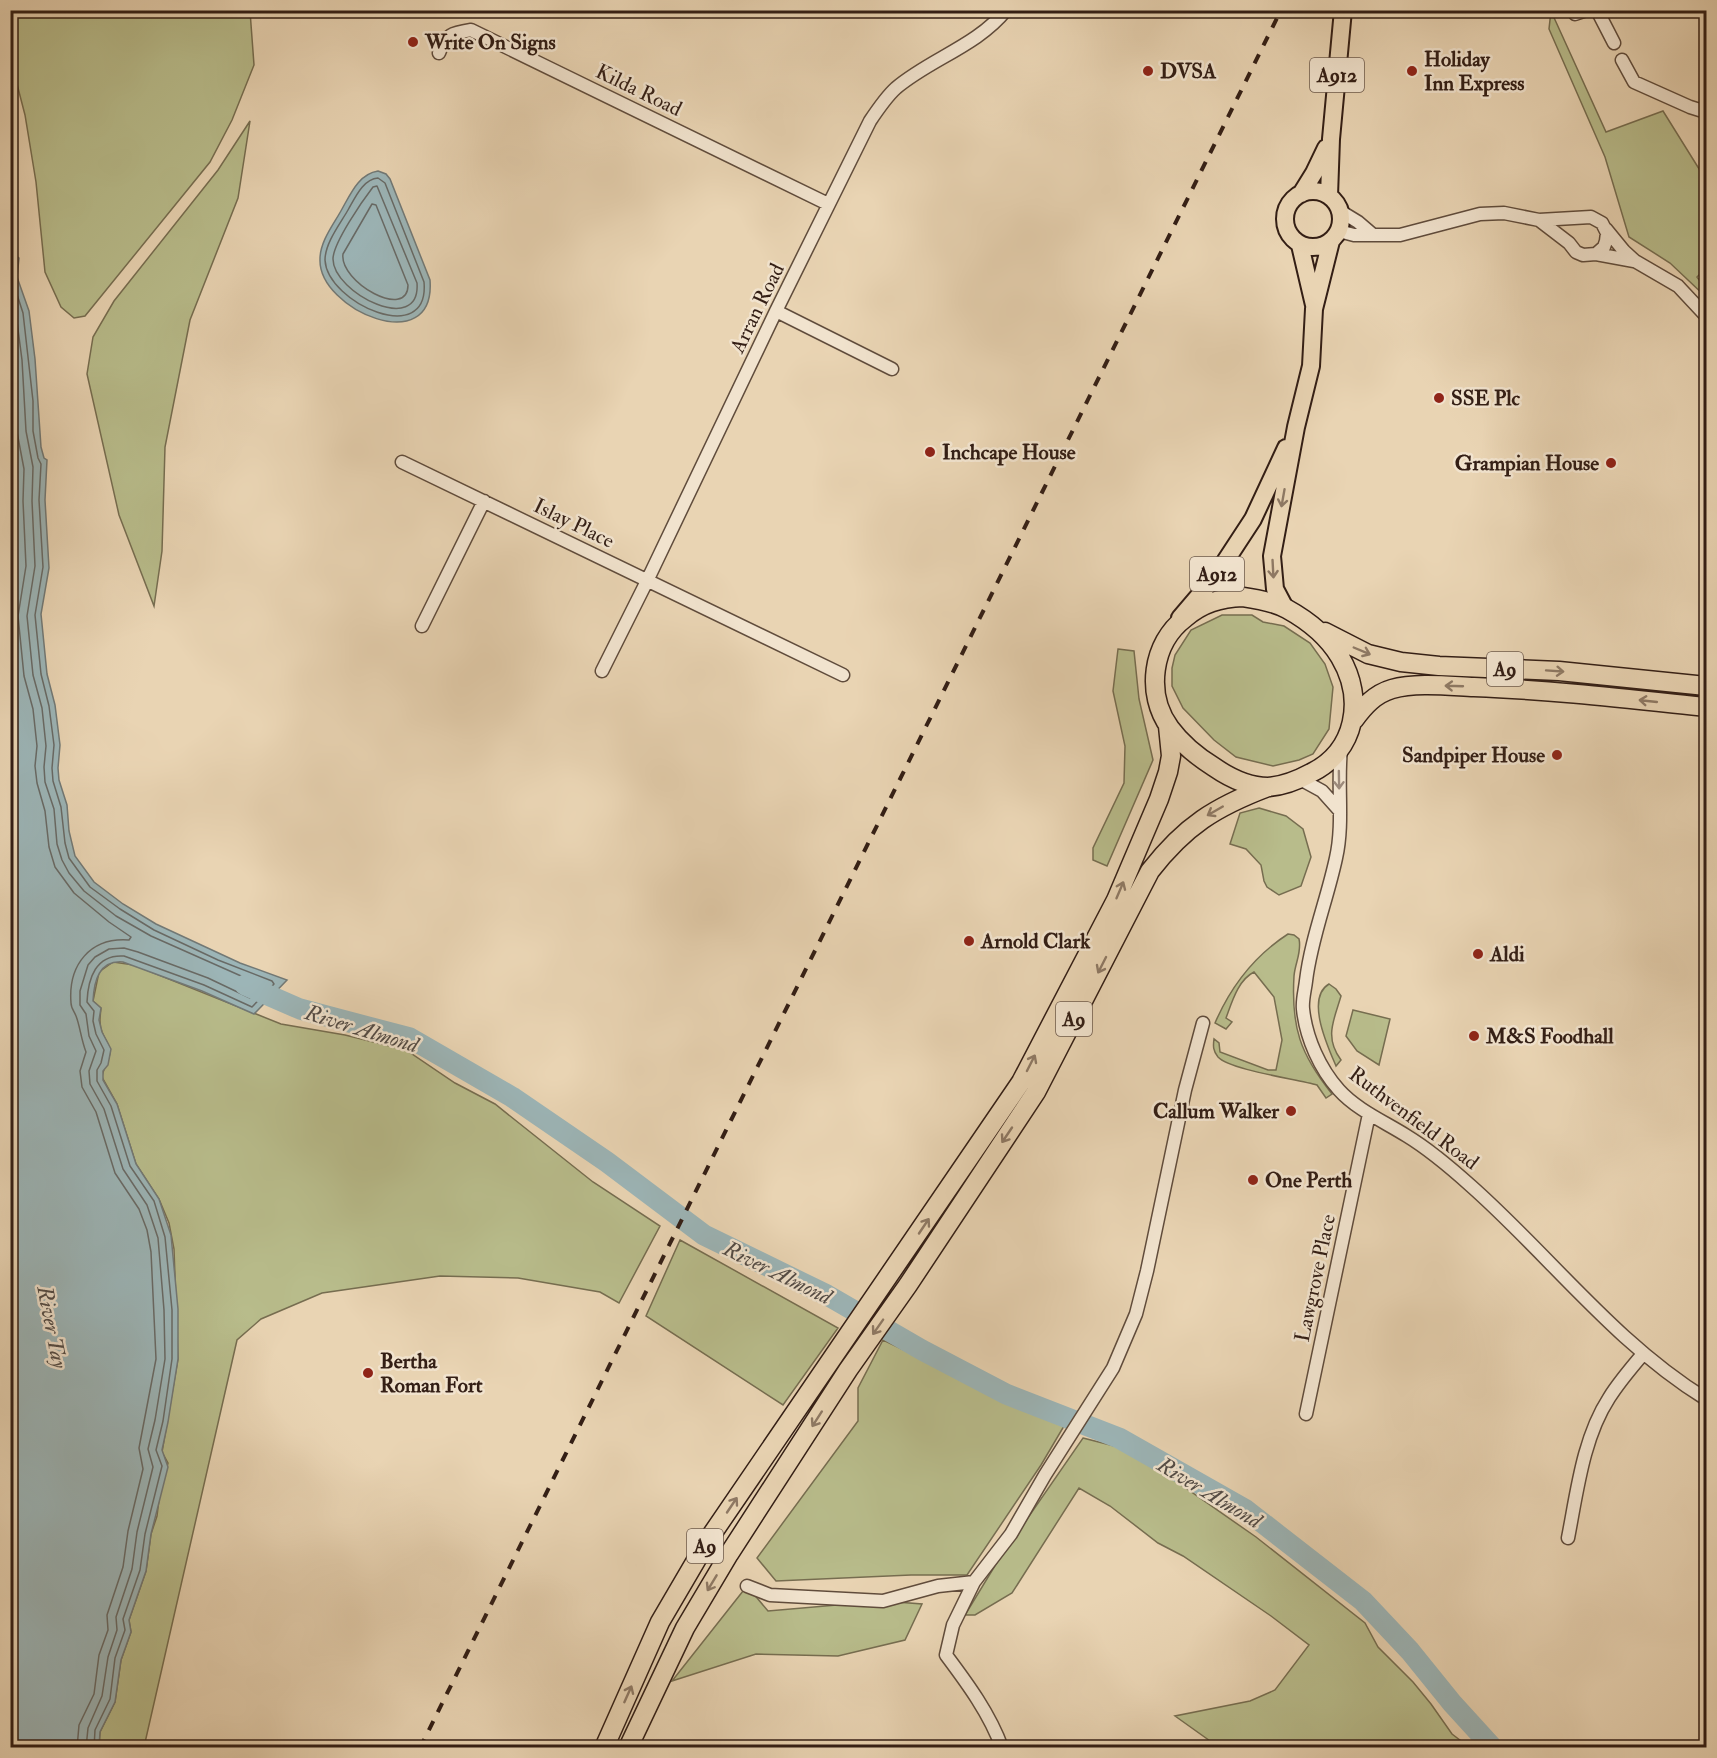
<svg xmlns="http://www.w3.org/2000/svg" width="1717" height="1758" viewBox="0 0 1717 1758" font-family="'IM FELL Double Pica',serif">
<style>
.green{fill:#b8bc8b;stroke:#766d50;stroke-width:1.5}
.water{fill:#9cb5b7;stroke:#727976;stroke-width:1.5}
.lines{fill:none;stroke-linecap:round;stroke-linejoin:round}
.shore{stroke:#686a66;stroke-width:1.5}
.river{stroke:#9cb5b7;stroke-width:21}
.minor-casing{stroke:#604c3c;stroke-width:15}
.major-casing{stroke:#331e15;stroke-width:20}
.highway-casing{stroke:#331e15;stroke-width:21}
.minor{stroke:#f1e3ce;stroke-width:12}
.major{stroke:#e9d4b3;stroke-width:16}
.highway{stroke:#e9d4b3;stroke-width:18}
.rail{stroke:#331e15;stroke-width:4;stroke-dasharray:10 10;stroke-linecap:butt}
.oneway{stroke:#8e7964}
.oneway2{stroke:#9c8a7b}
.poi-dot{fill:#8f2418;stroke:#f1e3ce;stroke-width:2}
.labels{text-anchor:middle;stroke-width:5;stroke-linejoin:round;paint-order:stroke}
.shield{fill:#f1e3ce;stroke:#6c594c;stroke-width:1.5}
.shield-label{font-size:20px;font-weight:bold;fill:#331e15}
.poi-label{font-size:21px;font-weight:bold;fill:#331e15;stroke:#f1e3ce;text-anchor:start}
.street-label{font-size:21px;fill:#331e15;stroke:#f1e3ce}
.water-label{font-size:22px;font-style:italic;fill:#524b46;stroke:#f1e3ce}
</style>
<rect width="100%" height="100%" fill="#e9d4b3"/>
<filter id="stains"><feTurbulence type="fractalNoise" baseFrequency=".00333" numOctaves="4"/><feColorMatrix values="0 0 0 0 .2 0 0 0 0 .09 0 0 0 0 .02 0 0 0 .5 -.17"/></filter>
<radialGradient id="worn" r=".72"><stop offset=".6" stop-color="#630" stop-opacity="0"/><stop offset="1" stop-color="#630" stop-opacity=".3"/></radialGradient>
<path class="green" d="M10,11H250L254,65L232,120L210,162L85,316L74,318L61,307L45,272L36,182L25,115L11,61Z
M1551,11L1606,132L1663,111L1706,180V268L1697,277L1706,289V297L1670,263L1629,237L1605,157L1549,29Z
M250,121L238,198L190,320L165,447L162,551L154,606L119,515L87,374L93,337L114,301L218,170Z
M1222,615H1252L1263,622L1284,626L1310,643L1325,664L1333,687L1329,729L1313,754L1299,760L1273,766L1236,757L1214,740L1183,708L1172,686V668L1175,655L1191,630Z
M1118,649L1134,651L1139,699L1153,760L1107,866L1093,860V848L1124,783L1125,746L1113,691Z
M1259,808L1286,816L1303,829L1311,857L1301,886L1279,895L1267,887L1264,881L1261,865L1246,849L1230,844L1240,813Z
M1288,934L1294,935L1299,939C1302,952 1295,963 1294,976C1291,1027 1300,1054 1332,1094L1326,1098L1317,1085C1296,1079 1230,1070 1218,1057C1213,1051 1213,1046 1214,1039L1219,1043L1220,1052L1268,1070H1276L1282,1040L1274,997L1254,972C1238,980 1232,1002 1226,1018L1232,1022L1226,1029L1215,1023C1231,986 1254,956 1288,934Z
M113,962L134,965L281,1024L345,1035L406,1050L455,1083L495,1104L593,1182L660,1226L619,1303L600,1292L518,1278L440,1276L322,1293L261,1319L237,1340L144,1747H99L100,1732L115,1702L121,1660L131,1632L129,1620L146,1571L151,1534L157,1516L160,1491L168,1463L162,1452L178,1359L174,1249L169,1223L159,1199L136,1164L117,1104L102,1077C103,1067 111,1060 110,1050C109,1043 104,1038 102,1032C99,1024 100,1017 101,1008L93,1001L99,972Z
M1329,984L1336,989L1341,996C1334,1020 1324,1037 1341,1060L1336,1066C1328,1047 1305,998 1329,984Z
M1353,1010L1390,1019L1379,1065L1357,1051L1346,1036Z
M680,1240L838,1328L783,1405L646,1316Z
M883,1340L1064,1426L1041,1465L967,1575H911L776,1581L757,1558L858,1421V1388Z
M1083,1438L1126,1449L1144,1459L1256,1537L1365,1623L1378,1647L1413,1682L1431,1704L1452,1734L1469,1747L1220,1748L1175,1716L1250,1701L1275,1690L1309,1645L1271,1616L1183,1556L1158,1543L1110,1506L1079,1488L1012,1593L975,1615H965L996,1564Z
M747,1586L768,1611L883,1601L922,1604L905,1640L838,1656L756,1654L672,1681Z"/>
<path class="water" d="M378,171L386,174L390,179L430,280C436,360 318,310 320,259C320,241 334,224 342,209C351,193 359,174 378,171Z
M11,252L19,258L17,277L29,311L35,359L41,447L44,458L47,460L45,500L49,568L41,614L47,674L55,705L60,745L58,768L59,780L67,805L69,831L75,856L94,882L123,904L156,924L240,963L287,980L254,1014L202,991L123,962C99,960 94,981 93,1001L101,1008L99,1020L102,1032L111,1049L108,1065L103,1071V1080L117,1104L136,1164L159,1199L171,1235L178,1309V1359L168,1422L162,1450L168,1467L151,1534L146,1571L129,1620L131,1632L121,1660L115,1702L100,1732L99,1747H11Z"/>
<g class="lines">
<path class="shore" d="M378,178L385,183L424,282C430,349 327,303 325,260C325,243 340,224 348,210C355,198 363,179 378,178Z
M377,186L417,283C421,337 333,293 333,259C333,243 363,200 373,187Z
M372,204L376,205L408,285C408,321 339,282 343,254Z
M10,261L12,263V279L23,313L33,401V431L38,458L41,464L39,500L43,567L35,615L41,674L49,706L54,745L52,768L53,781L61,807L65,843L69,858L90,887L120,909L154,930L218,960L272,981L274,984L252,1007L204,985L124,956C96,954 88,978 87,1002L94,1011L93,1021L96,1034L104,1050L101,1063L97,1070V1081L111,1106L130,1166L154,1201L165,1237L172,1310V1359L163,1421L156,1450L162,1466L145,1534L140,1570L123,1619L125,1630L115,1658L110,1699L95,1730L94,1748
M10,299L16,314L22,360L26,431L33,467L32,501L35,566L27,616L33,675L42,708L46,746L44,767L45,782L54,809L57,844L62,860L69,873L84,891L116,916L151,936L259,984L261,987L250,998L208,978L138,952L124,948L109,949L95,957L88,965L80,991V1005L86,1014L89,1036L96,1051L89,1071L90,1084L104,1109L123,1169L147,1205L158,1238L164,1310L165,1359L155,1420L148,1449L153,1467L137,1532L132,1569L116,1617L117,1630L108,1657L102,1696L88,1728L86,1748
M10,342L17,402V432L24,469L23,501L26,566L18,616L24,676L33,709L37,746L35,766L37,783L45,811L49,847L55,867L74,893L109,922L131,937L129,940C90,937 68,965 71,1003C71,1008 74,1011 76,1016C80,1026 81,1039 86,1052L80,1071L82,1087L96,1112L115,1173L139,1209L147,1230L151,1252L156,1359L139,1448L143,1469L128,1531L123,1567L107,1615L108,1630L99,1655L94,1694L79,1725L77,1748"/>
<path class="river" d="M245,985L300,1009L410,1038L512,1097L607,1162L704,1235L827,1295L922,1350L1006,1394L1119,1438L1246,1510L1363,1601L1410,1651L1452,1703L1493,1748"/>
<defs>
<path id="minor" d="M1597,10L1614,43
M1575,14L1587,10
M439,53C446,34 452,33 471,30L828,204
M1622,60L1634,82L1690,107L1706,112
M1340,211L1358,222L1372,234
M1606,229L1624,251L1635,261L1678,286L1706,316
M1339,231L1354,235H1400L1480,214L1504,213L1539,220L1591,217L1602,223L1607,233L1606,241L1604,247L1596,254L1583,255L1576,252L1569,243L1539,220
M1596,254L1634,261
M776,311L892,369
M402,462L843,675
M422,626L484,501
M602,671L647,581L776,311L870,121C878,109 886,97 896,88C930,59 977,46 1006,10
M1341,749C1337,785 1344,823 1336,858C1327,900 1311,939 1306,981C1305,990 1302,1000 1303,1009C1306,1038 1320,1069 1339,1090C1357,1110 1385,1122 1407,1136C1430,1150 1451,1168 1471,1186C1550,1256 1615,1343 1706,1399
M1300,779L1322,791L1339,810
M1306,1414L1369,1114
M1568,1538C1577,1492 1583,1438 1609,1398C1619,1382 1631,1368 1643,1354
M974,1582L953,1625L946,1655C967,1683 990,1714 1002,1748
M747,1586L770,1595L883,1601L938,1586L974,1582L1011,1534L1045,1475L1113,1368L1136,1314L1147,1271L1185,1090L1203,1023"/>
<path id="major" d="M1285 219a28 28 0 1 1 56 0a28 28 0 1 1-56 0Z
M1301,194L1314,173L1326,148
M1329,196L1331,139L1343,10
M1300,245L1314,305
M1285,608L1275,589L1272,556L1296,427L1311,366L1314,309L1331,241
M1180,618L1215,577L1253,519L1286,448"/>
<path id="highway" d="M1243,597C1257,599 1274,602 1287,609C1307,620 1328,637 1340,657C1365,699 1356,751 1311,773C1298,780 1283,786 1268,787C1248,787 1230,778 1214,767C1198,757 1181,743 1170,728C1145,694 1152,643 1185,618C1202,603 1220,598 1243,597Z
M1325,632L1368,654L1401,662L1439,666L1559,671L1706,686
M1354,720C1364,706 1375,694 1392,689C1416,682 1450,686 1474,687C1552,690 1629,699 1706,707
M604,1748L660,1622L708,1540L1021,1082L1116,900L1159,799L1168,772L1171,756L1168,726
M628,1748L685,1628L729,1554L848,1370L908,1285L1036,1092L1150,871C1185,826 1215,807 1268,787"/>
</defs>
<use href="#minor" class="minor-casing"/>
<use href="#major" class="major-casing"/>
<use href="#highway" class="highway-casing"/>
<use href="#minor" class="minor"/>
<use href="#major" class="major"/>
<use href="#highway" class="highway"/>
<path class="rail" d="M420,1748L1281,10"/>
</g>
<defs><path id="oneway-shaft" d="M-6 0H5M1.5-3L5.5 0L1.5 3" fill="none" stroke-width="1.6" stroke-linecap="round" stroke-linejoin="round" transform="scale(1.5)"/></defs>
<g class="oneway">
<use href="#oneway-shaft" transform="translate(1283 498) rotate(100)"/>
<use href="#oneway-shaft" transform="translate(1273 569) rotate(87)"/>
<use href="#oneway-shaft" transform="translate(1362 651) rotate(23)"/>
<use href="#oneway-shaft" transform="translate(1555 671) rotate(4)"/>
<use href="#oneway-shaft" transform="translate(1454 686) rotate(-178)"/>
<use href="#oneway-shaft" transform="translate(1648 701) rotate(-174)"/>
<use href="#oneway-shaft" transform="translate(1215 811) rotate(150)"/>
<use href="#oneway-shaft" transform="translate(1120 890) rotate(-67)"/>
<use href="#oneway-shaft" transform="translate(1102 965) rotate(117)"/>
<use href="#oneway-shaft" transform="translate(1031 1063) rotate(-63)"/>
<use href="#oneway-shaft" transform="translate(1007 1135) rotate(124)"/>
<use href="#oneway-shaft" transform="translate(924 1226) rotate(-56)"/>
<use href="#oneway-shaft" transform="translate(878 1327) rotate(125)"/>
<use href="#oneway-shaft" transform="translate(817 1419) rotate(123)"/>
<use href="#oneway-shaft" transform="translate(732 1505) rotate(-56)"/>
<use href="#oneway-shaft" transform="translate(712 1583) rotate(121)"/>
<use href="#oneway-shaft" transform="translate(628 1694) rotate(-66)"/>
</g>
<use class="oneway2" href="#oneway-shaft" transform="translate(1339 780) rotate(89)"/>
<g class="poi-dot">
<circle cx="413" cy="42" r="6"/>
<circle cx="1148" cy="71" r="6"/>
<circle cx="1412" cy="71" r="6"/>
<circle cx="1439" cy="398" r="6"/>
<circle cx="930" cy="452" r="6"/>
<circle cx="1611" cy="463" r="6"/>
<circle cx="1557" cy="755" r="6"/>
<circle cx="969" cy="941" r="6"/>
<circle cx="1478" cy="954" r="6"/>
<circle cx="1474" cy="1036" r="6"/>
<circle cx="1291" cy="1111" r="6"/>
<circle cx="1253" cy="1180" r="6"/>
<circle cx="368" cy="1373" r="6"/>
</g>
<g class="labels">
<g class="shield">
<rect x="1310" y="58" width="54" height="34" rx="4.5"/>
<rect x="1190" y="557" width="54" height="34" rx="4.5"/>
<rect x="1487" y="652" width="36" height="34" rx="4.5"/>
<rect x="1056" y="1002" width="36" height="34" rx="4.5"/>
<rect x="687" y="1529" width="36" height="34" rx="4.5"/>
</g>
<g class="shield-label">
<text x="1337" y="82">A912</text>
<text x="1217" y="581">A912</text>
<text x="1505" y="676">A9</text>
<text x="1074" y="1026">A9</text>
<text x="705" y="1553">A9</text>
</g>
<g class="poi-label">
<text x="425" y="49">Write On Signs</text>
<text x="1424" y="66">Holiday<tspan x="1424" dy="24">Inn Express</tspan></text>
<text x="1160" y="78">DVSA</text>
<text x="1451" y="405">SSE Plc</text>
<text x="942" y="459">Inchcape House</text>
<text x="1599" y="470" text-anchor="end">Grampian House</text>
<text x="1545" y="762" text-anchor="end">Sandpiper House</text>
<text x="981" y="948">Arnold Clark</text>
<text x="1490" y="961">Aldi</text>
<text x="1486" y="1043">M&amp;S Foodhall</text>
<text x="1279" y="1118" text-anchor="end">Callum Walker</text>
<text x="1265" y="1187">One Perth</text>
<text x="380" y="1368">Bertha<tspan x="380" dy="24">Roman Fort</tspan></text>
</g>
<g class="street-label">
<text transform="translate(639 90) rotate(26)" y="7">Kilda Road</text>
<text transform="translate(757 308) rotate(-64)" y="7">Arran Road</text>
<text transform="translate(574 523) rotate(26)" y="7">Islay Place</text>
<text transform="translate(1414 1118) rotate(37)" y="7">Ruthvenfield Road</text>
<text transform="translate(1315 1278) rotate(-78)" y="7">Lawgrove Place</text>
</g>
<g class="water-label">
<text transform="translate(362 1028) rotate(17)" y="8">River Almond</text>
<text transform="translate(778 1272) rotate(26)" y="8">River Almond</text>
<text transform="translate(53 1327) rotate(79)" y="8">River Tay</text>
<text transform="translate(1210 1492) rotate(31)" y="8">River Almond</text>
</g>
</g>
<rect width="1717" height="1758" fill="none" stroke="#e9d4b3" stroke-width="36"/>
<rect x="12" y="12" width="1693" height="1734" fill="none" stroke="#331e15" stroke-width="3"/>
<rect x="18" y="18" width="1681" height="1722" fill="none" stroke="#331e15" stroke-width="1.5"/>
<rect width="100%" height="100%" filter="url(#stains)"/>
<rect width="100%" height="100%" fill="url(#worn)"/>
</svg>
